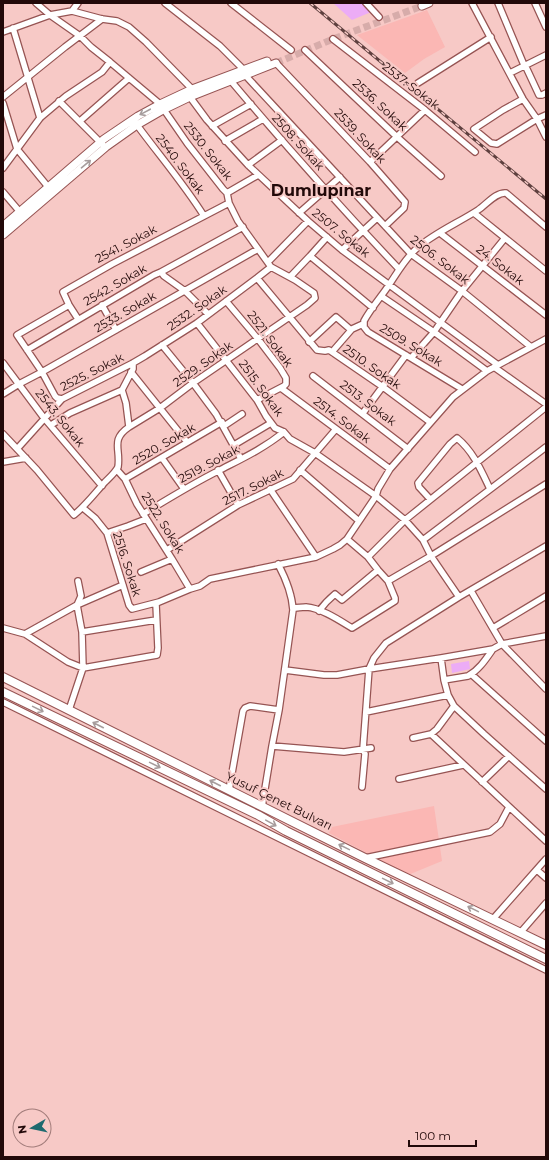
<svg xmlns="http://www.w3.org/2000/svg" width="549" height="1160" viewBox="0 0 549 1160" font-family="Montserrat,sans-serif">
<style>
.built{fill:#fbb7b4}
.green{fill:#ecacf6}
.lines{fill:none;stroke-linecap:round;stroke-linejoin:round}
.major-tunnel{stroke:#d7acaa;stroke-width:7;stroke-dasharray:7 3.5;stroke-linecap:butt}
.minor-casing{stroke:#965453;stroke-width:8}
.major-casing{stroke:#965453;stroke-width:9}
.highway-casing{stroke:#965453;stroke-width:10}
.minor{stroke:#fff;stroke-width:5.5}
.major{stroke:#fff;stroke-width:7}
.highway{stroke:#fff;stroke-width:8}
.rail-casing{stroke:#5f403f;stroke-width:3}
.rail{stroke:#f7c9c6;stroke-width:1.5;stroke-dasharray:4.5;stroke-linecap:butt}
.oneway{stroke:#a79d9d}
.labels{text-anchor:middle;stroke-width:4;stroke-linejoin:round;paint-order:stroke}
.street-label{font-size:12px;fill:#220909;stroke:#f7c9c6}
.district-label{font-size:16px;font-weight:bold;fill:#220909;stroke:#f7c9c6}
</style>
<rect width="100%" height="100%" fill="#f7c9c6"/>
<path class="built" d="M427,10L445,47L424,59L405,73L357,35Z
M434,806L442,861L408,875L329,833L327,828Z"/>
<path class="green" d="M333,3H362L371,12L352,20Z
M469,661L470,669L452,673L451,664Z"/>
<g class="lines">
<path class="major-tunnel" d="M276,63L333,39L422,6"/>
<defs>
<path id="minor" d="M165,3L220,46L244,70L245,75L411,254L462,291L531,347
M231,3L291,50
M366,3L379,17
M472,3L523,99L537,119L546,137
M498,3L524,65
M535,3L546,27
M72,11L78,3
M13,28L40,118
M3,32L50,15L72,11L102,19L117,21L129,27L146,42L192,89L190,97L207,120L248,165L308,221L342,250L498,365
M333,39L425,110L475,152
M305,50L396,136L441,176
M110,62L160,104L187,143L223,189L227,193L229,203L238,221L271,267L295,280L314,293L315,298L307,305L193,383L160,408L129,427
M276,63L370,162L405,202L404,208L385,226
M525,65L539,95H542L546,93
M510,73L546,55
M231,81C285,145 341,208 399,269
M418,83L491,37
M3,97L65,47L102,19
M523,99L503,110L474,129L491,143L497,144L537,119L546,115
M59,101L103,145
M3,103L17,149L49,188
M80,121L129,78
M137,125C159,155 184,184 204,216
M212,126L251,104
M225,141L263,119
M370,162L425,110
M248,165L282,140
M3,168L40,118L66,96L102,72L110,62L91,47L80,36L50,15L36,3
M3,192L20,212
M227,193L258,175
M299,213L340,177
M474,213L546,271
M440,233L546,315
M342,250L377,218
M310,256L373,308
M268,262L308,221
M161,272L243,227
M290,277L310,256L327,237
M257,278L317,350L325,351L329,350L383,387L430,422
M381,296L434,332L487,371
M226,301L258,339L280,368L286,378V384L284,386L257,400
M102,305L116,330
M78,319L69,305L63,292L112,264L229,203
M197,323L257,400L266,416L275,428L284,432L290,439L315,453L376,496L405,520L423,540L431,556L459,597
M309,342L336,317L351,330
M162,345L193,383L216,414L241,459
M27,350L154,275L161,272L164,276L185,291L208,314
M332,352L352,329L363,324
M411,358L434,332L462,291L505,238
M3,363L44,418L102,486
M494,367L546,404
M131,372L187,442
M313,376L408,449
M281,388L390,469
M462,389L368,332L364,327V321C371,308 381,297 389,285C397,273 405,259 416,249C434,233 458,223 478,210C487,204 496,192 506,193L546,227
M3,394L19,384L42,372L258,249
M62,399L57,398L55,396L42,372L17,335L69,305
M363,413L406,355
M51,425L70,413L122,390
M224,426L242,414
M3,434L37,470L74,515C86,505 95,493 105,482C110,477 115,473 118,467C121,449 110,440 129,427L126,403L122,390L133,369V363
M234,445L271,423
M17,449L62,399L133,363L145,356L197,323L257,278L271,267
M162,458L184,489
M3,462L26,458
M117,470L125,479L137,504L172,559L190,589
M218,470L238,505
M300,470L359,521
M125,479L222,422
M270,489L316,557
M430,499L419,487L418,483L450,444L457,438C473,451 481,470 490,489
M83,508L95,518L107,533L129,605L132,609L159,602L190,589L200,586L210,579L316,557L333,549L340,545L347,539L376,496L378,489L390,469L453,397L487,371L546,339
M143,514C168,499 192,484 218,471C241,459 263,449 284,432
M107,533L128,526L146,519
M423,540L546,447
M167,550L238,505L293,479L336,429
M368,557L405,520L546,407
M141,572L172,559
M388,581L431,556L546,484
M471,591L502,644L546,689
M293,608C297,608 302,607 306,607C321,608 339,620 352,628L395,601V598L388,581L378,570L368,557L347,539
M319,611C324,604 329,599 335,594L342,600L378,570
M3,628L25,634L77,605L123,585
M493,628L546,596
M82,632L156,620
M25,634L68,662L83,668L157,655L158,648L156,604
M441,658L444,680L448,695L454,706L484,734L546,789
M285,670L324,675H337L369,669L441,658L493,649L502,644L546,636
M471,674L546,741
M444,680L468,676C479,670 486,659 493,649
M3,702L546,970
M69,710L83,668L82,632L77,605L81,596L78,581
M366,712L448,695
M431,734L546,841
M413,738L431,734L437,729L454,706
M272,746L344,752L371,748
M399,779L463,765
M482,782L509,756
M362,787L365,754L363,749L369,669L374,658L386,643L459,597L546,546
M229,790L243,711L245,708L250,706L279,710
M262,807L272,746L279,710L293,610C292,593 286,579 278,564
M365,858L490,832L500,824L509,807
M537,870L546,878
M493,919L546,859
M520,933L546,903"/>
<path id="major" d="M422,6L429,3
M3,226L104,139L138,116L160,104L192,89L267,61
M3,235L106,147L137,125L163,110L190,97L276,63"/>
<path id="highway" d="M3,677L365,858L546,945
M3,692L258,815L286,831L546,959"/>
</defs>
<use href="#minor" class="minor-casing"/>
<use href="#major" class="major-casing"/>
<use href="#highway" class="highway-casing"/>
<use href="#minor" class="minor"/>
<use href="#major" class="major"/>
<use href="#highway" class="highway"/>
<defs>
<path id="rail" d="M310,3L546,199"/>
</defs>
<use href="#rail" class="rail-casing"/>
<use href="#rail" class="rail"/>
</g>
<defs><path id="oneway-shaft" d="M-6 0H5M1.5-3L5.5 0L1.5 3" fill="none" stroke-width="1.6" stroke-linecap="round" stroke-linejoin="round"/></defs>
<g class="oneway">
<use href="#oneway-shaft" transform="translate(145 112) rotate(152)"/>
<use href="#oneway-shaft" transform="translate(86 164) rotate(-40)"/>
<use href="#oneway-shaft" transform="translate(38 709) rotate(26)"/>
<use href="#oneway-shaft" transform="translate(98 725) rotate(-153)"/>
<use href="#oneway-shaft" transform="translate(155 765) rotate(26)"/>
<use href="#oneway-shaft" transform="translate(215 783) rotate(-153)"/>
<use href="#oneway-shaft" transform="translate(271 823) rotate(29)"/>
<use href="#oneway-shaft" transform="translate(344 847) rotate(-154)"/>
<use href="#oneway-shaft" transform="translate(388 881) rotate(26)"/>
<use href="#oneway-shaft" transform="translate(473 909) rotate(-154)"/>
</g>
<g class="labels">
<g class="street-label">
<text transform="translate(411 86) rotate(38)" y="4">2537. Sokak</text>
<text transform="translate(380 105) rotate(43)" y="4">2536. Sokak</text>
<text transform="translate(360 136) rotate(47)" y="4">2539. Sokak</text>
<text transform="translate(298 142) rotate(48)" y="4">2508. Sokak</text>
<text transform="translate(208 151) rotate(52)" y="4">2530. Sokak</text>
<text transform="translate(180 164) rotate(53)" y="4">2540. Sokak</text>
<text transform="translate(341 233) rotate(39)" y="4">2507. Sokak</text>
<text transform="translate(126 244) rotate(-28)" y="4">2541. Sokak</text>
<text transform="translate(440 260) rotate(38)" y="4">2506. Sokak</text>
<text transform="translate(500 265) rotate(38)" y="4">24. Sokak</text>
<text transform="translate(115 285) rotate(-30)" y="4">2542. Sokak</text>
<text transform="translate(197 308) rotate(-35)" y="4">2532. Sokak</text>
<text transform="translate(125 312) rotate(-30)" y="4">2533. Sokak</text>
<text transform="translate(270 339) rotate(53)" y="4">2521. Sokak</text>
<text transform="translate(411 345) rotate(31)" y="4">2509. Sokak</text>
<text transform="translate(203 364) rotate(-35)" y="4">2529. Sokak</text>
<text transform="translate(372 367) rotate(35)" y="4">2510. Sokak</text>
<text transform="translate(92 372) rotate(-27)" y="4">2525. Sokak</text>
<text transform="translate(261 388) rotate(54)" y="4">2515. Sokak</text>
<text transform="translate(368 403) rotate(37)" y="4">2513. Sokak</text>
<text transform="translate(60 418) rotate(51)" y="4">2543. Sokak</text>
<text transform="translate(342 420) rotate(37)" y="4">2514. Sokak</text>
<text transform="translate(164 444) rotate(-30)" y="4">2520. Sokak</text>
<text transform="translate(209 464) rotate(-28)" y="4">2519. Sokak</text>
<text transform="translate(253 487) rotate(-27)" y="4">2517. Sokak</text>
<text transform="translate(163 523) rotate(58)" y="4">2522. Sokak</text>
<text transform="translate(127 564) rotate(72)" y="4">2516. Sokak</text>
<text transform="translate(279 801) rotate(26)" y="4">Yusuf Çenet Bulvarı</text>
</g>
<g class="district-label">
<text x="321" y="196">Dumlupınar</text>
</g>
</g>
<rect width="549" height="1160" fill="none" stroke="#220909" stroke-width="8"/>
<g transform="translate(32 1128) rotate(261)"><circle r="19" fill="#f7c9c6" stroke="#a27c7a"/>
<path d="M0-3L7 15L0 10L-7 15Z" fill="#1e6a6f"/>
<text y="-6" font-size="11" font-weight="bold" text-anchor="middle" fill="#220909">N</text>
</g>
<path d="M409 1140v6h67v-6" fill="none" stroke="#220909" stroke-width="2"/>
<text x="415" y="1140" font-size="12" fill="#220909" stroke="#f7c9c6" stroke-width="3" paint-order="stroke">100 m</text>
</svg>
